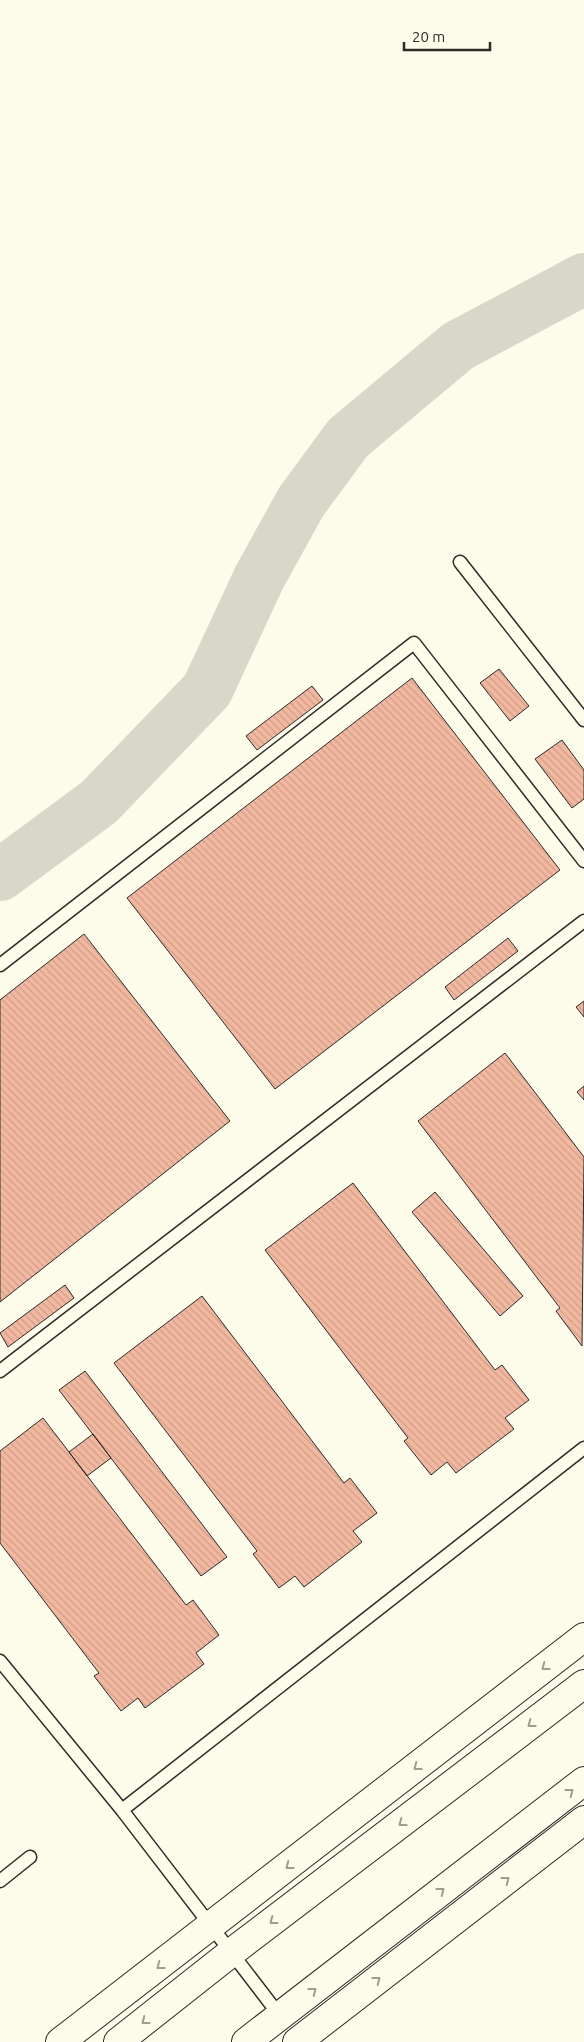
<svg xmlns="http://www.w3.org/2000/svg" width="584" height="2042" viewBox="0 0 584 2042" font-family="Ubuntu,sans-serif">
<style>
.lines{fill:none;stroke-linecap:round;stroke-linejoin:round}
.river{stroke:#d8d7c9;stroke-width:52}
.building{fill:url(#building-back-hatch);stroke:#2b2b2b}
.service-casing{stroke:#2b2b2b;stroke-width:15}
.tertiary-casing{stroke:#2b2b2b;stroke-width:30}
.service{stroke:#fdfbea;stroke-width:12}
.tertiary{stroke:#fdfbea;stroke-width:28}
.oneway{stroke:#9e9d94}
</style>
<defs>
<pattern id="building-back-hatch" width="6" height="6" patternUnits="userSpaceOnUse" patternTransform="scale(1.25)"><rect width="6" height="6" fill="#f2b8a0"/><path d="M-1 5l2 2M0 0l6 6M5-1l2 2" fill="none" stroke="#d09e8a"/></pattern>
</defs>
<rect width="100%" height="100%" fill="#fdfbea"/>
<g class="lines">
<path class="river" d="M0,875L99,802L207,690L259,578L301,502L348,438L458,346L584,279"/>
</g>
<path class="building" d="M499,669L529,706L510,721L480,683Z
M412,678L560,870L275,1089L127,898Z
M312,686L323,700L257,750L246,736Z
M562,740L584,770V799L572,808L535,759Z
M84,934L230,1121L0,1302V1000Z
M508,938L518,951L454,1000L445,987Z
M584,1001V1017L576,1007Z
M505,1053L584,1157L582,1346L556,1311L560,1308L418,1121Z
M584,1086V1100L577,1092Z
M353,1183L495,1370L502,1365L529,1400L505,1418L514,1429L456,1473L447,1462L431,1475L404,1441L408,1438L265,1250Z
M435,1192L523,1296L500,1316L412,1212Z
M65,1285L74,1298L8,1347L0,1333Z
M202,1296L344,1483L350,1478L377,1513L353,1531L362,1542L304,1587L295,1576L279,1588L253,1554L257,1551L114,1363Z
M85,1371L227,1557L201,1576L59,1390Z
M43,1418L186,1605L193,1600L219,1635L196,1653L204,1664L145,1708L138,1698L121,1711L94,1676L99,1673L0,1543V1451Z
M93,1434L111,1458L87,1476L69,1452Z"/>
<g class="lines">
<defs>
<path id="service" d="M460,562L584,720
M0,965L414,643L584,861
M0,1371L584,921
M0,1661L122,1810L280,2016
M122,1810L584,1448
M0,1881L30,1857"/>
<path id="tertiary" d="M60,2042L584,1637
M118,2042L232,1952L584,1684
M246,2042L584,1781
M297,2042L584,1820"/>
</defs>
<use href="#service" class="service-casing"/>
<use href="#tertiary" class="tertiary-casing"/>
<use href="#service" class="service"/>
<use href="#tertiary" class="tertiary"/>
</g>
<defs><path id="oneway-chevron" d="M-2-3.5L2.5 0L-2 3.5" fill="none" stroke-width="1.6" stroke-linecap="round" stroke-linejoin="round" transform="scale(1.25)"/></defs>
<g class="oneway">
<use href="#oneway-chevron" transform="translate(545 1667) rotate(142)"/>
<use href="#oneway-chevron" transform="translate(531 1724) rotate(143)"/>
<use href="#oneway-chevron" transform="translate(417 1767) rotate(142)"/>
<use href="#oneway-chevron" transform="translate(570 1792) rotate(-38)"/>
<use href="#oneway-chevron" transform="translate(402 1823) rotate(143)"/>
<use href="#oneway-chevron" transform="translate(289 1866) rotate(142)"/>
<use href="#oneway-chevron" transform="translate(506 1880) rotate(-38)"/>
<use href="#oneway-chevron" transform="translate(441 1891) rotate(-38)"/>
<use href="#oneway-chevron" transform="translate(273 1921) rotate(143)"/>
<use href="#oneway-chevron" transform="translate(160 1966) rotate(142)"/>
<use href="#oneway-chevron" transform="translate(377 1980) rotate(-38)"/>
<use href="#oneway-chevron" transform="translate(313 1991) rotate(-38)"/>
<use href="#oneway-chevron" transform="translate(145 2021) rotate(142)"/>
</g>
<path d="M404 42v8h86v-8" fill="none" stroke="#2b2b2b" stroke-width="2.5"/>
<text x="412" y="42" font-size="15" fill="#2b2b2b" stroke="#fdfbea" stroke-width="4" paint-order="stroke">20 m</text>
</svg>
